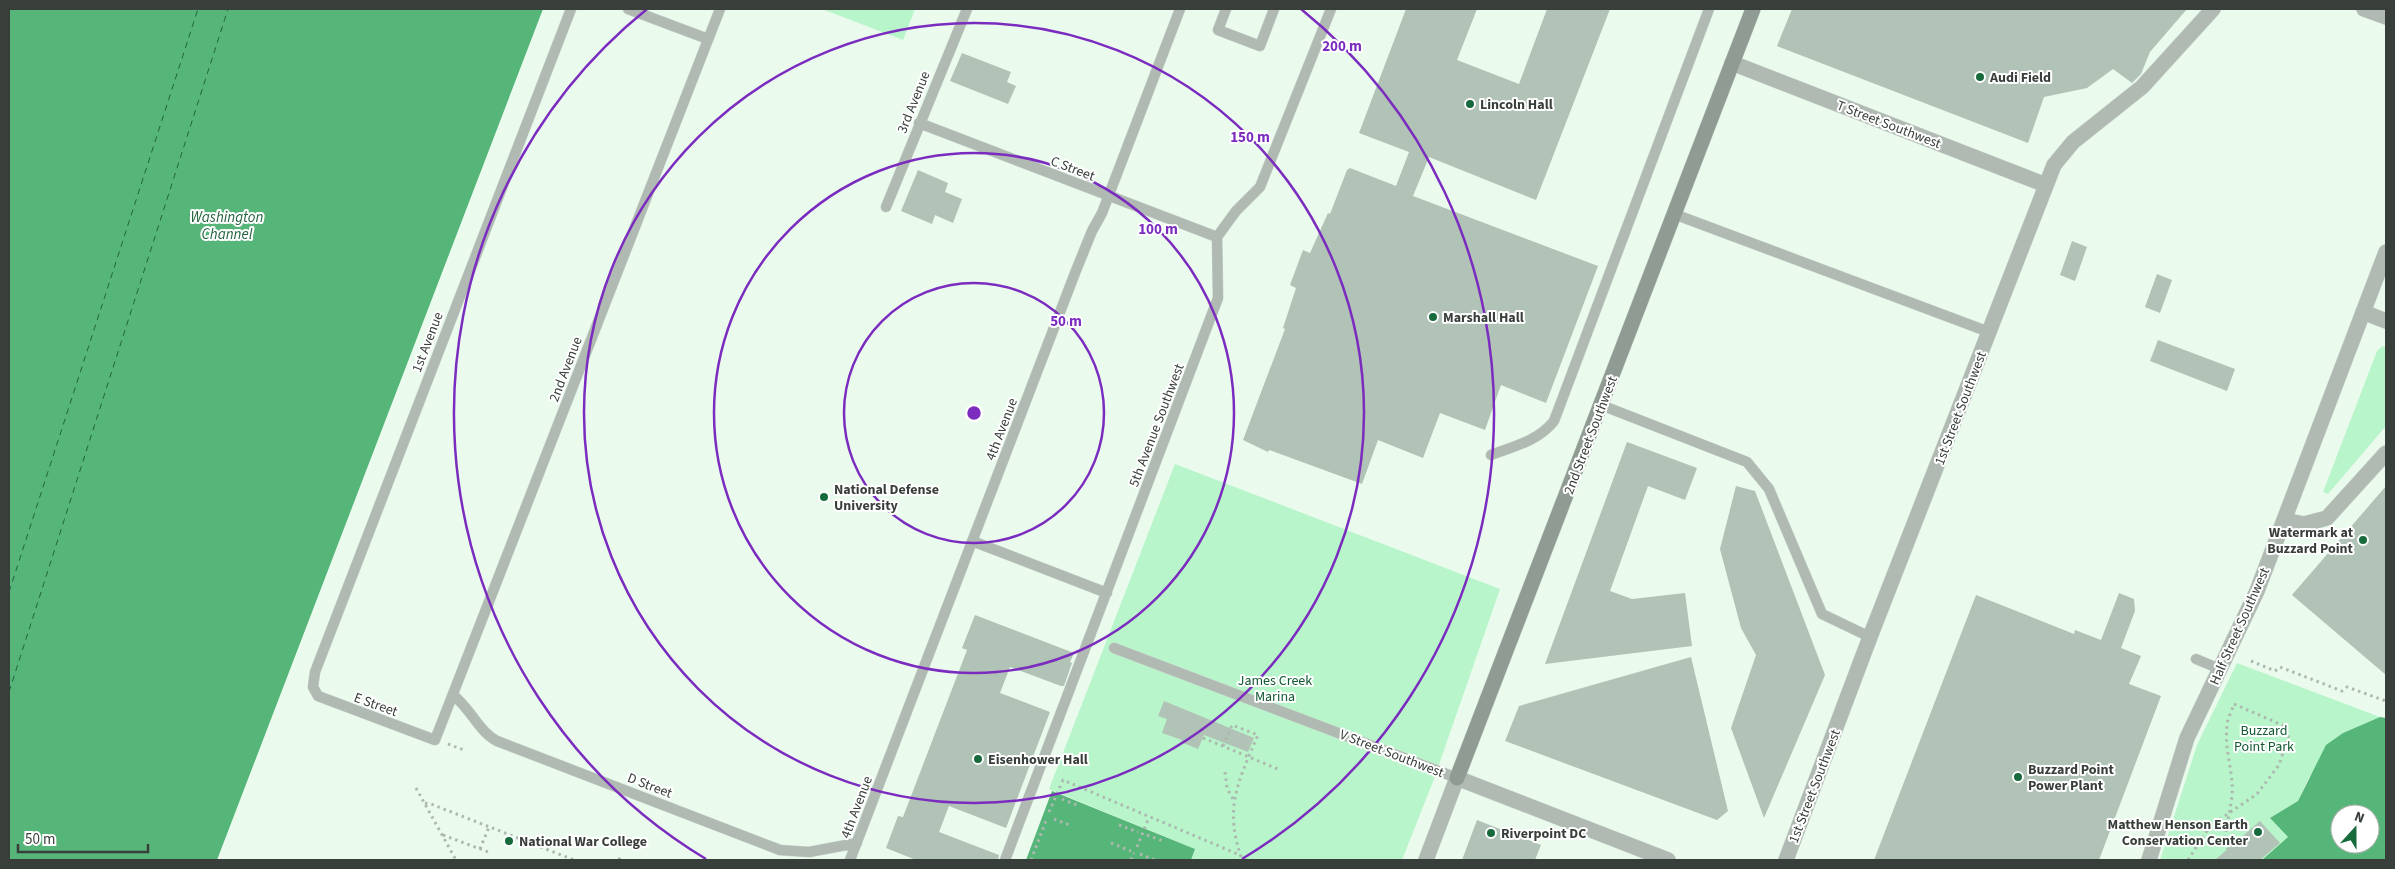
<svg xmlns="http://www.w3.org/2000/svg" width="2395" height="869" viewBox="0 0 2395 869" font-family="'Source Sans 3',sans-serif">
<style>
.green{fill:#b8f5ca}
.water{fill:#56b578;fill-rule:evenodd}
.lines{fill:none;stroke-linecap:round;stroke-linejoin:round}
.ferry{stroke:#22653c;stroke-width:1;stroke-dasharray:6 5;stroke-linecap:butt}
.building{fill:#b1c2b6}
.lane-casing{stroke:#c6d5ca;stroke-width:11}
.street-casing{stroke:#c6d5ca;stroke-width:16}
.secondary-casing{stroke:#c6d5ca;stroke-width:16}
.path{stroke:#acb9af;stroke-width:3;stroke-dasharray:2.5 4;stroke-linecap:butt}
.lane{stroke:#b1b9b3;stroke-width:10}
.street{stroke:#b1b9b3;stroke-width:15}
.secondary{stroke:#909b93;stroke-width:15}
.ring{fill:none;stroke:#7b2cbf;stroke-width:2.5}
.poi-dot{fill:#176a3b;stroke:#fff;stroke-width:2}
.labels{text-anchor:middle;stroke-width:4;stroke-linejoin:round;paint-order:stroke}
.poi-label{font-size:14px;font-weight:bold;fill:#383f3a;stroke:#fff;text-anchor:start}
.street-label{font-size:14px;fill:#383f3a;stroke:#fff}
.park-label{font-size:14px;fill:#125931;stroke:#fff}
.water-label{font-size:15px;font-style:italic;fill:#22653c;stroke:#fff}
.centre{fill:#7b2cbf;stroke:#fff;stroke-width:2.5}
.ring-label{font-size:15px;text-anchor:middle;font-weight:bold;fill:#7b2cbf;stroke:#fff;stroke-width:4;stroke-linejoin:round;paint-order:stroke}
</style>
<rect width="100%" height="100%" fill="#eafbee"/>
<path class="green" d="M822,9H915L903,40Z
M2382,346L2386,347V426L2328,494L2323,492L2377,351Z
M1175,464L1500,589L1434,779L1402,860H1191L1195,849L1049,789Z
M2237,663L2380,717L2343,733L2308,779L2298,801L2270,818L2288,837L2262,860H2160L2197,745Z"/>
<path class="water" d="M9,9H543L217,860H9Z
M2380,717L2386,718V860H2262L2288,837L2270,818L2298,801L2326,745L2343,733ZM2340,814H2370V844H2340Z
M1052,791L1195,849L1191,860H1026Z"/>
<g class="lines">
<path class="ferry" d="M9,592L198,9
M9,692L228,9"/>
</g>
<path class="building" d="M1406,9H1477L1457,60L1519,84L1547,9H1610L1536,200L1429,157L1413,196L1598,266L1546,403L1501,385L1485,430L1440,413L1423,458L1378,440L1362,484L1269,450L1268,452L1243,440L1285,329L1283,328L1296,288L1290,285L1303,250L1310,253L1328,213L1330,214L1347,170L1350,168L1396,186L1409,152L1359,133Z
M1792,9H2187L2150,52L2141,74L2132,83L2113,69L2087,88L2044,97L2028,143L1777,46Z
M962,53L1011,72L1007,82L1016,86L1008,104L950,81Z
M918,170L948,183L945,192L962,199L953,223L935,215L932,224L901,211Z
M2072,241L2087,247L2075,281L2060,275Z
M2157,274L2172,280L2160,313L2145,307Z
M2158,340L2235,369L2227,391L2150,361Z
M1627,442L1697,468L1685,500L1648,486L1610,591L1632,599L1685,593L1692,646L1545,664Z
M1736,486L1755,491L1825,675L1764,818L1731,728L1756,655L1741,628L1720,549Z
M2386,486V675L2292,595Z
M2119,593L2134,599L2135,611L2121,648L2141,656L2129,684L2161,696L2099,860H1874L1976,595L2074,634L2075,630L2101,640Z
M975,615L1074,653L1070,662L1072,663L1064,686H1061L1010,667L1000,693L1050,712L1006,828L949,806L939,832L999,855L998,860H916L886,848L898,816L903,817L967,650L962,648Z
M1691,657L1728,811L1717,820L1505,741L1519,706Z
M1164,701L1254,738L1248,752L1204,735L1198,749L1181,742L1182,740L1162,733L1167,719L1158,716Z
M1477,820L1541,845L1535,860H1462Z
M2260,821L2280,843L2260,860H2215Z"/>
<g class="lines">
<defs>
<path id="lane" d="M571,9L315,672L313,687L318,696L435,740L720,9
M628,9L708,39
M1226,9L1218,30L1260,46L1274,9
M919,123L1217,237
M886,207L967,9
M1674,214L1989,332
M1601,405L1747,462L1769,489L1822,614L1870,637
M1491,455C1515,446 1538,441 1554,421L1709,9
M972,541L1107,593
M1114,648L1457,778
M2196,659L2220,669
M453,695C471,709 480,733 497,741L780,850L809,852L857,843
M850,860L1075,273L1092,231L1102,213L1180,9
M1005,860L1218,298L1217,237L1236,211L1260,187L1331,9"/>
<path id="street" d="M2364,9L2386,17
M1732,63L2046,185
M2363,312L2386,321
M2284,520L2304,524L2327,518L2386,453
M1426,860L1457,778L1668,860
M1786,860L1870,637L2054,165L2073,142L2142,87L2213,9
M2149,860L2187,738L2257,591L2386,252"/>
<path id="secondary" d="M1457,778L1753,9"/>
</defs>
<use href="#lane" class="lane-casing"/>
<use href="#street" class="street-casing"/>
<use href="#secondary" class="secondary-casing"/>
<path class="path" d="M2251,661L2275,671L2280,667L2342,691L2347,687L2386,701
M1203,738L1278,769
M448,744L464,750
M1223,746L1232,725L1258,735C1237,784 1224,808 1242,860
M1225,772L1227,788L1233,799
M416,788L456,860
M1062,799L1079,806
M425,803L431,804L574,860
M1049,812L1063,780L1240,855
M1054,819L1072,826
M1119,825L1138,832
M443,835L491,853
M1147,835L1163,841
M1111,843L1131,851
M1137,847L1149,817
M480,849L489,827
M1140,854L1155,860
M619,860L621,854
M1031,860L1047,818
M1131,860L1134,853
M2188,860L2210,826L2257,794L2279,765L2289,734L2282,725L2234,704C2232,711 2227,719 2227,726C2224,750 2234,772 2232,796C2230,813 2225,829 2225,846L2228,849"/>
<use href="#lane" class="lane"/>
<use href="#street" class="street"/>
<use href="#secondary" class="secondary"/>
</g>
<g class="ring">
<circle cx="974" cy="413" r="130"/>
<circle cx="974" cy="413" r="260"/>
<circle cx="974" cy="413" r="390"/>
<path d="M706 859A520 520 0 0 1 647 9M1301 9A520 520 0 0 1 1242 859"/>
</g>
<g class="poi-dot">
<circle cx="1980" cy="77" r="5"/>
<circle cx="1470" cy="104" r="5"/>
<circle cx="1433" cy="317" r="5"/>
<circle cx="824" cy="497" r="5"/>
<circle cx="2363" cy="540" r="5"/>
<circle cx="978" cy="759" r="5"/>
<circle cx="2018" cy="777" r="5"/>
<circle cx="2258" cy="832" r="5"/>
<circle cx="1491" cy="833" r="5"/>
<circle cx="509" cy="841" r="5"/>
</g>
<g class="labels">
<g class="poi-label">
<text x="1990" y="82">Audi Field</text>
<text x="1480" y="109">Lincoln Hall</text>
<text x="1443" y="322">Marshall Hall</text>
<text x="834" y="494">National Defense<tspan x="834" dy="16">University</tspan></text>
<text x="2353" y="537" text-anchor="end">Watermark at<tspan x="2353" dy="16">Buzzard Point</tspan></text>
<text x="988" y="764">Eisenhower Hall</text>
<text x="2028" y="774">Buzzard Point<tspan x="2028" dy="16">Power Plant</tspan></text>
<text x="2248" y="829" text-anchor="end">Matthew Henson Earth<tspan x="2248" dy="16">Conservation Center</tspan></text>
<text x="1501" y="838">Riverpoint DC</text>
<text x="519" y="846">National War College</text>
</g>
<g class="street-label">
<text transform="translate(913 102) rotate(-68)" y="5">3rd Avenue</text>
<text transform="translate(1889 124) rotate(21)" y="5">T Street Southwest</text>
<text transform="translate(1073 168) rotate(21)" y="5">C Street</text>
<text transform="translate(427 342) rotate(-69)" y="5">1st Avenue</text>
<text transform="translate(565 369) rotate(-69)" y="5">2nd Avenue</text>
<text transform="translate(1960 408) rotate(-69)" y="5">1st Street Southwest</text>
<text transform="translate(1156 425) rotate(-69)" y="5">5th Avenue Southwest</text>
<text transform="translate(1001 429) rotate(-69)" y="5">4th Avenue</text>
<text transform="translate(1590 435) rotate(-69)" y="5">2nd Street Southwest</text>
<text transform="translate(2239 626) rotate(-66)" y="5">Half Street Southwest</text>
<text transform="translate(376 704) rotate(20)" y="5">E Street</text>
<text transform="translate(1392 753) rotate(21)" y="5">V Street Southwest</text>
<text transform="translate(650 785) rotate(21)" y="5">D Street</text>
<text transform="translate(1814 786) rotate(-69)" y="5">1st Street Southwest</text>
<text transform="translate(856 807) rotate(-69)" y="5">4th Avenue</text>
</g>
<g class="park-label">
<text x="1275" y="685">James Creek<tspan x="1275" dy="16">Marina</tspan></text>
<text x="2264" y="735">Buzzard<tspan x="2264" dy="16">Point Park</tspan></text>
</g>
<g class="water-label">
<text x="227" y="222">Washington<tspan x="227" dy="17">Channel</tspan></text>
</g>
</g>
<circle cx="974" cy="413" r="8" class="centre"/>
<g class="ring-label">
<text x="1342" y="51">200 m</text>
<text x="1250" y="142">150 m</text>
<text x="1158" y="234">100 m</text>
<text x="1066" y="326">50 m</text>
</g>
<rect width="2395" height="869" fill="none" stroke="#383f3a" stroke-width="20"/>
<g transform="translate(2355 829) rotate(21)"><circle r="24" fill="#ffffff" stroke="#afb2b0"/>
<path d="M0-4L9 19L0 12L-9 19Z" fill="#176a3b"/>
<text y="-8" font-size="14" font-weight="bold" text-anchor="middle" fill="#383f3a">N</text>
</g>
<path d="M18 844v8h130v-8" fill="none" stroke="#383f3a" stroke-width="2.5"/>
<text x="25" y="844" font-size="15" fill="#383f3a" stroke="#ffffff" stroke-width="4" paint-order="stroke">50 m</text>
</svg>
